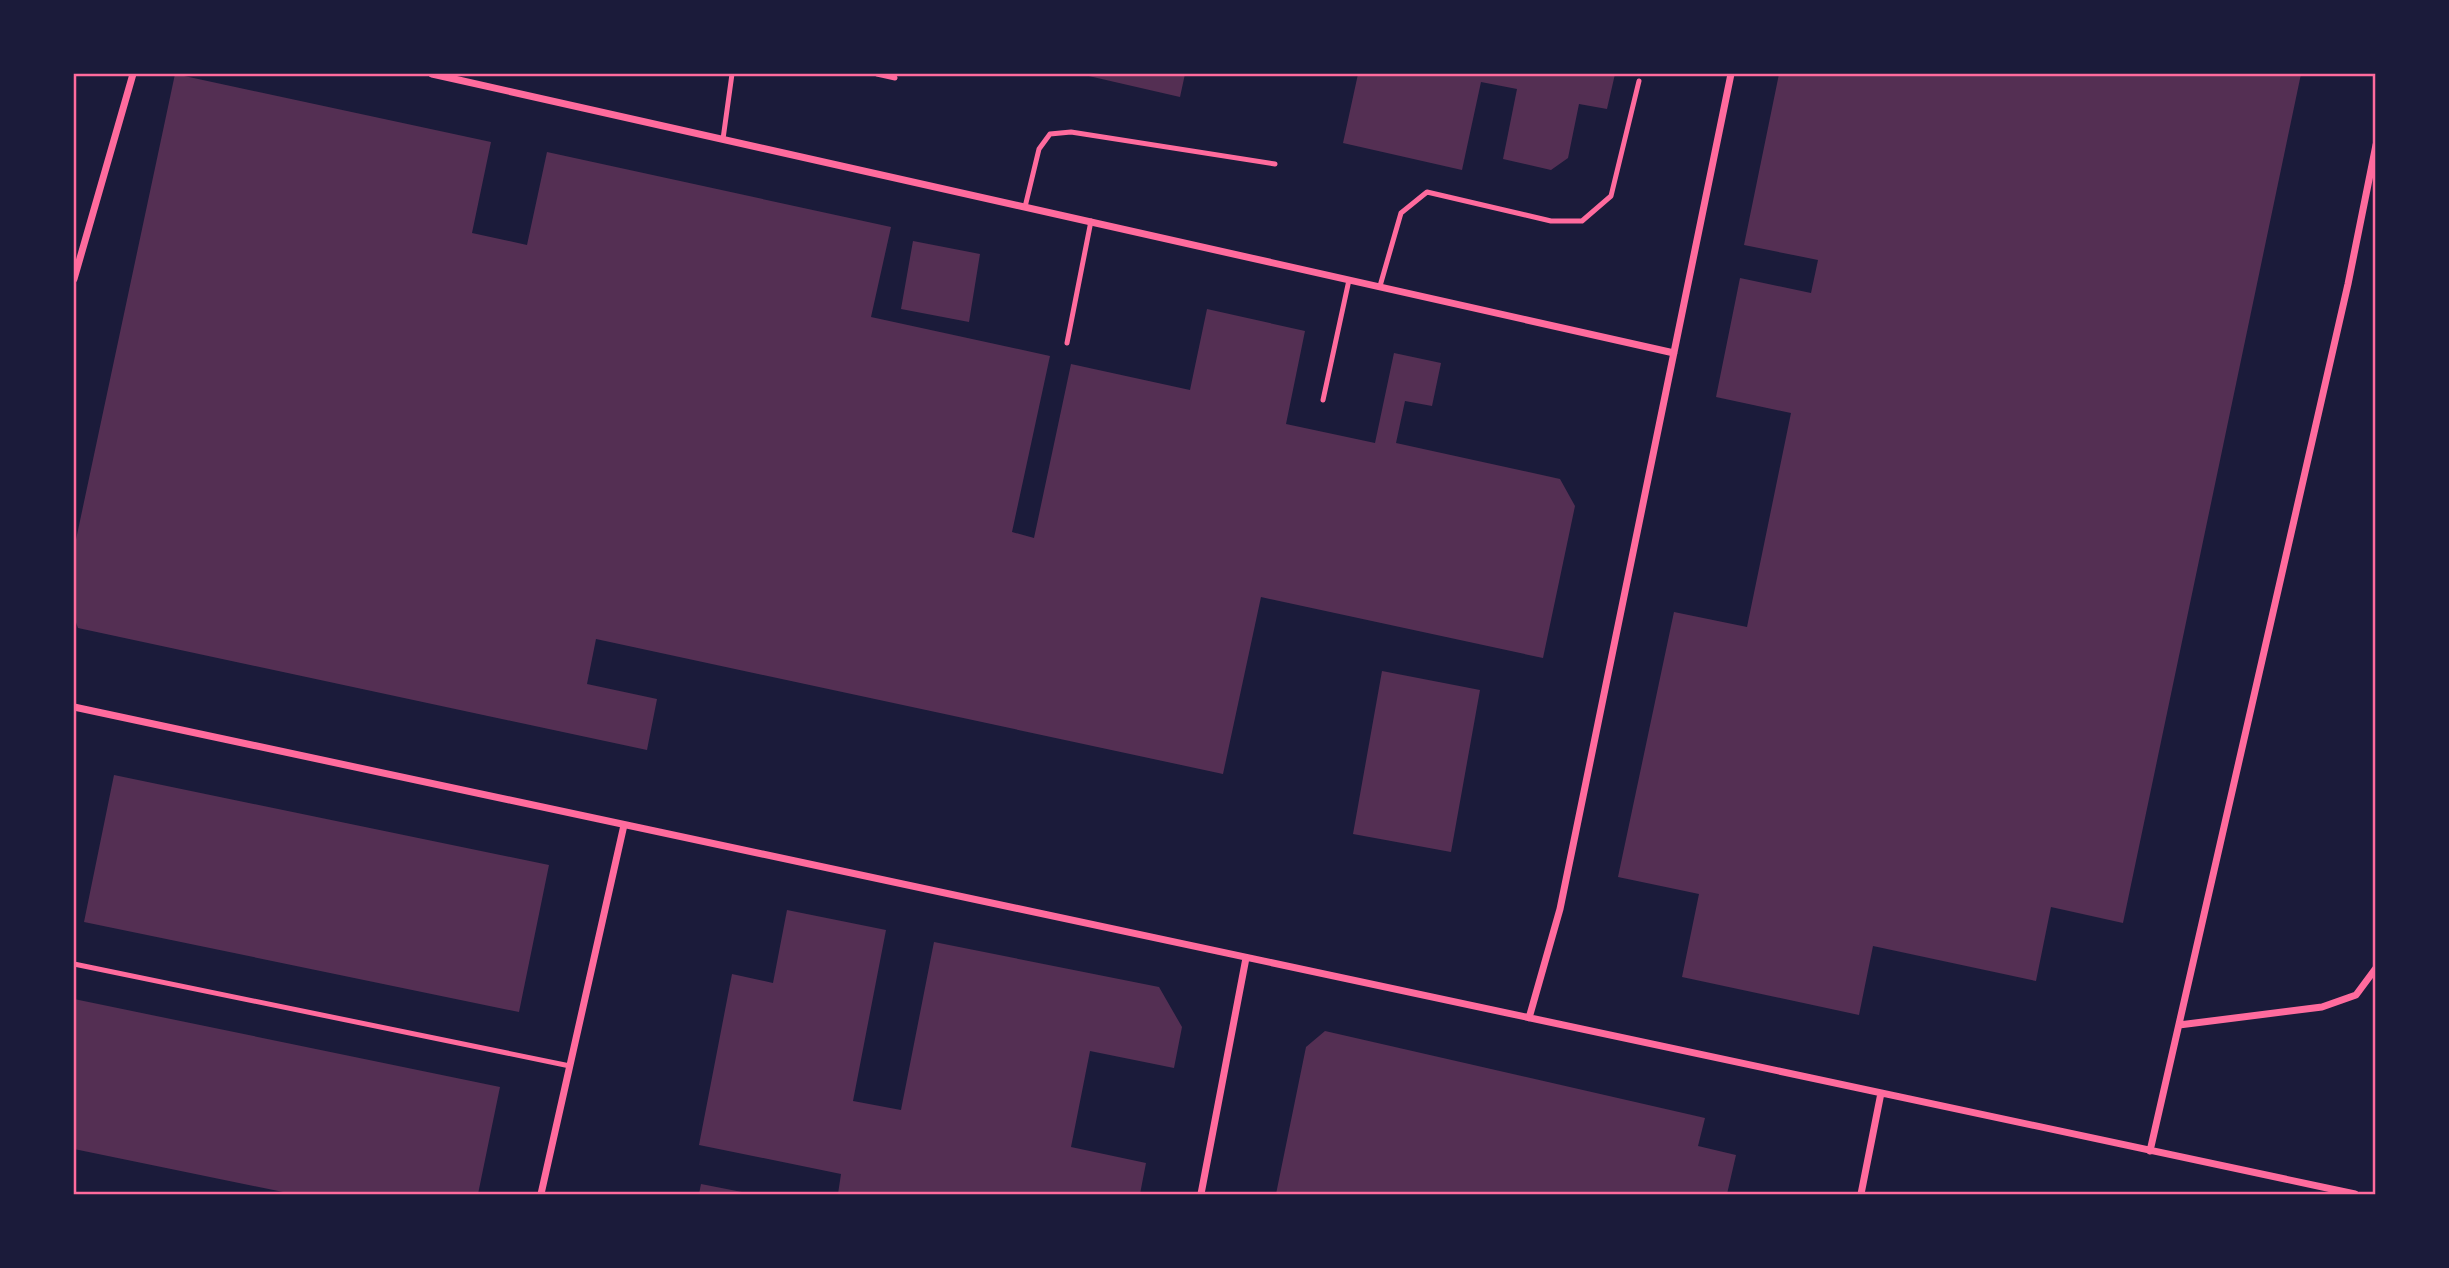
<svg xmlns="http://www.w3.org/2000/svg" width="2449" height="1268" viewBox="0 0 2449 1268" font-family="'Alegreya Sans',sans-serif">
<style>
.building{fill:#542f53}
.lines{fill:none;stroke-linecap:round;stroke-linejoin:round}
.service{stroke:#ff6b9d;stroke-width:5}
.minor{stroke:#ff6b9d;stroke-width:7}
.neatline{fill:none;stroke:#ff6b9d;stroke-width:2.5}
</style>
<rect width="100%" height="100%" fill="#1b1b3a"/>
<path class="building" d="M175,74L491,142L472,233L527,245L547,152L891,227L871,317L1050,356L1012,532L1034,538L1071,364L1190,390L1207,309L1305,331L1286,424L1375,443L1394,353L1441,363L1432,406L1405,401L1396,443L1560,479L1575,506L1543,658L1261,597L1223,774L596,639L587,684L657,699L647,750L78,628L74,617V549Z
M1080,74H1185L1180,97Z
M1358,74H1615L1607,109L1579,104L1568,158L1551,170L1503,159L1517,89L1481,82L1462,170L1343,143Z
M1779,74H2301L2123,923L2051,907L2036,981L1873,946L1859,1015L1682,977L1699,894L1618,877L1674,612L1747,627L1791,413L1716,397L1740,278L1811,293L1818,260L1744,245Z
M913,241L980,254L969,322L901,309Z
M1382,671L1480,690L1451,852L1353,834Z
M114,775L549,865L519,1012L84,922Z
M787,910L886,930L853,1101L901,1110L934,942L1159,987L1182,1027L1174,1068L1090,1051L1071,1147L1146,1163L1140,1194H838L841,1174L699,1145L732,974L773,983Z
M74,999L500,1087L478,1194H293L74,1149Z
M1325,1031L1705,1118L1698,1146L1736,1155L1727,1194H1276L1306,1047Z
M701,1184L747,1193V1194H699Z"/>
<g class="lines">
<path class="service" d="M877,74L895,78
M723,139L732,74
M1025,207L1039,149L1050,134L1071,132L1275,164
M1380,286L1401,213L1427,192L1551,221H1582L1611,196L1639,81
M1067,343L1091,221
M1323,400L1349,280
M74,964L570,1066"/>
<path class="minor" d="M432,74L1674,353
M74,279L133,74
M74,707L2355,1194
M1529,1018L1560,909L1731,74
M2179,1025L2322,1007L2356,995L2376,968
M2150,1151L2348,284L2376,145
M541,1194L624,825
M1201,1194L1246,958
M1861,1194L1881,1093"/>
</g>
<rect width="2449" height="1268" fill="none" stroke="#1b1b3a" stroke-width="150"/>
<rect x="75" y="75" width="2299" height="1118" class="neatline"/>
</svg>
